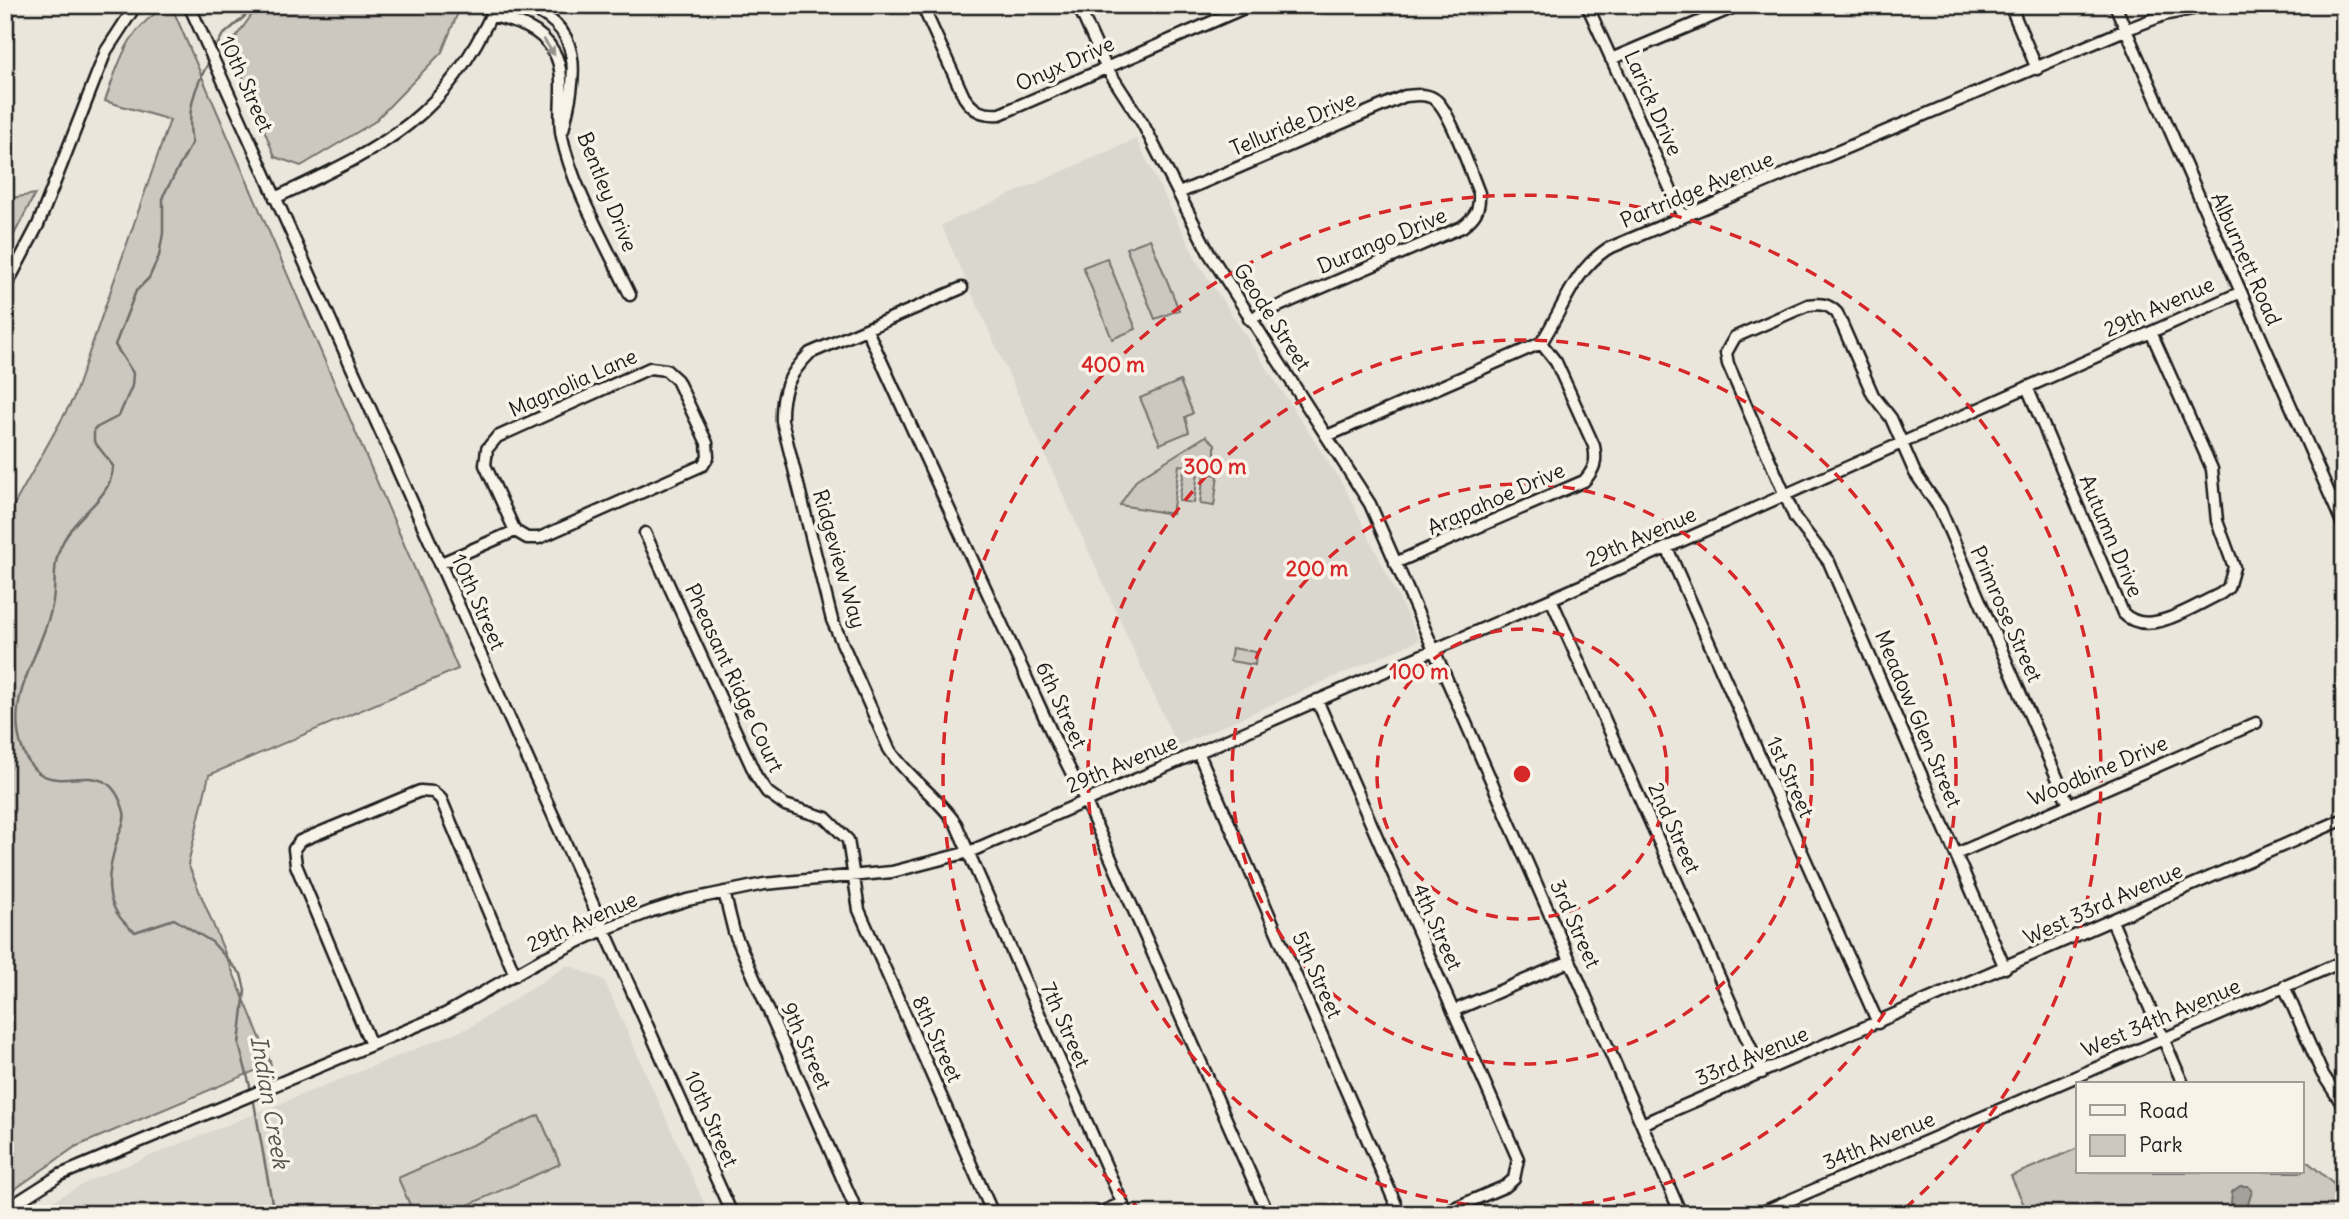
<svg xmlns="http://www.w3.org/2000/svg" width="2349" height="1219" viewBox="0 0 2349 1219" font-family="Delius,sans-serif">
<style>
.built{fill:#dad7ce}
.green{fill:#ccc8c0;stroke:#74726e;stroke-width:2}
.water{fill:#a3a19a;stroke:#6d6c68;stroke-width:2}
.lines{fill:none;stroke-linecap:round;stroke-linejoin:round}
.stream{stroke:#6d6c68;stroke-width:2.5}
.minor-casing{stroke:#1c1c1c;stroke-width:15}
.minor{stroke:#f7f3e8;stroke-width:10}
.oneway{fill:#94928c}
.ring{fill:none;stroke:#d62828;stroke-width:3.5;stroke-dasharray:12 9}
.labels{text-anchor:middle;stroke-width:7;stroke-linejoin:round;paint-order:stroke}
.street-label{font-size:21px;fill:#1c1c1c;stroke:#f7f3e8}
.water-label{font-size:23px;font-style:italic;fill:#52514e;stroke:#f7f3e8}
.centre{fill:#d62828;stroke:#f7f3e8;stroke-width:3.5}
.ring-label{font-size:21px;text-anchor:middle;font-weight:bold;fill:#d62828;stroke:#f7f3e8;stroke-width:7;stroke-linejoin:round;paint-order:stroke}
</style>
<rect width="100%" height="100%" fill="#eae6dc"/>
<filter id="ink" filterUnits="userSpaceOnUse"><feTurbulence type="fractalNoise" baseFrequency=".0143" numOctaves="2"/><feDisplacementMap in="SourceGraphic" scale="14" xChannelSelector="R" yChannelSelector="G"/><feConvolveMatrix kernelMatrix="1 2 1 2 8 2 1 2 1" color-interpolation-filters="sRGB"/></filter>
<g filter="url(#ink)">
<path class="built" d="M1136,139L1197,261L1345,488L1419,640L1177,746L941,225Z
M568,965L604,980L709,1214H29L93,1179L470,1027Z"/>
<path class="green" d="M168,5H171L458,669L209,775L188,864L271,1064L75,1147L5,1196V521L73,399L170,120L105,101C120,60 127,28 168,5Z
M259,5H461L442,52L374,122L301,166L275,157L230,45Z
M35,194L5,252V199Z
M1150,239L1179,310L1155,319L1126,248Z
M1107,258L1136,329L1112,339L1083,267Z
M1180,381L1193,413L1185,417L1189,432L1160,444L1140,398Z
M1206,436L1215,444V469L1179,465L1172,514L1120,505L1137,479Z
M1184,470L1198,472L1194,503L1179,501Z
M1204,473L1218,475L1214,506L1200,504Z
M1232,648L1256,652L1255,665L1230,661Z
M539,1115L560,1164L448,1214H414L398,1178Z
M2078,1148V1172H2302V1157L2344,1193V1214H2028L2011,1176Z"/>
<path class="water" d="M2240,1186H2248L2252,1191L2247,1208L2243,1211L2231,1203L2232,1192Z"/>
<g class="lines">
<path class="stream" d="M214,51L222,36L258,5
M210,60C194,88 186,111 192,143L163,196V233L159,256L149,278L136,291L115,345L133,373L132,386L119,416L94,429V441L113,466C112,497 82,510 67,535C49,563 58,578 52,606C42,653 4,697 22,748C46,816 105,740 124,812C126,820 121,829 118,837C107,875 100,906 135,932L174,919L212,942L241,974L245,990L239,1044L251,1090
M253,1097L274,1214"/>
<defs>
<path id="minor" d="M189,5L732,1214
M520,5C587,24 576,77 563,130
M922,5L964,97C974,112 983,115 1000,114L1251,5
M1078,5L1106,67L1143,124L1209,253L1370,504L1681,1214
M1587,5L1683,217
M2010,5L2037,69
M2115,5L2344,527
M492,16C517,22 541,28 554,52C568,76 556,111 562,137C572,187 608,248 630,295
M1611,59L1739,5
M1179,193L1405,96C1417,95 1428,93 1437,101C1452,116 1470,171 1479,193C1480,210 1475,217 1462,227L1249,319
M275,198C385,146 443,121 496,5
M5,288L38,225L106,51L136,5
M962,288L810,353C789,374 781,391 782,421L832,620L889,749C908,778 937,796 956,824L1127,1214
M867,330L1055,740L1085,800L1268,1214
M2027,387L2123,613C2148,639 2193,606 2220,594L2228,588L2234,567L2217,521L2212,469L2151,332
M1327,436L1541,343C1564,308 1572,273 1607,249L2125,30L2164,15L2211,5
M645,533L756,776L767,792L785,805L826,818L848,840L859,910L993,1214
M1667,548L1878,1023
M1395,563L1584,481C1595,469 1597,461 1594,446L1556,362L1541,343
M439,564L515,531L527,538H539L703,465L708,457L707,443L677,380L666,370L650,368L497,437L487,449L485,465L515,531
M1551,599L1762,1073
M1317,700L1518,1159L1514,1179L1506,1186L1440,1214
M1198,752L1400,1214
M1956,854L2256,723
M724,892L734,932L858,1214
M2112,921L2183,1084
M2005,968L1829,562L1795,518L1728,364L1726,353L1735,337L1808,305C1821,303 1828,304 1837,313L1873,395L1891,418L1915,473L1940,509L2069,805
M2284,986L2322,1073L2344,1107
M1453,1011L1570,961
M371,1045L296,865L294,849L300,841L420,791L433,792L441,799L515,975
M1642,1124L2344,819
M5,1210L60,1175L445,1014L542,959L605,929L652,911L687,900L764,884L892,872L969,852L1551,599L2239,293
M1097,1214L1122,1203
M1758,1214L2344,961"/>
</defs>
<use href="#minor" class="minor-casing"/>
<use href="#minor" class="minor"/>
</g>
<defs><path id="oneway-solid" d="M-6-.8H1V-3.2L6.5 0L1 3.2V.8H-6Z" transform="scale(1.75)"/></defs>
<use class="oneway" href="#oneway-solid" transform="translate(549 47) rotate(56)"/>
</g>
<g class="ring">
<circle cx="1522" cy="774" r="145"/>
<circle cx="1522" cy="774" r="290"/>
<circle cx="1522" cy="774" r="434"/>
<path d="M1142 1211A579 579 0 1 1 1902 1211"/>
</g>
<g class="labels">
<g class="street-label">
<text transform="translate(1065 64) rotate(-24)" y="7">Onyx Drive</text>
<text transform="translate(246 84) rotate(66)" y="7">10th Street</text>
<text transform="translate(1653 103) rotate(66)" y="7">Larick Drive</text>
<text transform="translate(1293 124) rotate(-23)" y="7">Telluride Drive</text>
<text transform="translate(1697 190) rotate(-23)" y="7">Partridge Avenue</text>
<text transform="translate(607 192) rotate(68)" y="7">Bentley Drive</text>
<text transform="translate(1382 241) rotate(-23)" y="7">Durango Drive</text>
<text transform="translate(2246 259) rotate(66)" y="7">Alburnett Road</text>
<text transform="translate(2159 307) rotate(-24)" y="7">29th Avenue</text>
<text transform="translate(1272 317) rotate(57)" y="7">Geode Street</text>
<text transform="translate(573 383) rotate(-24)" y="7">Magnolia Lane</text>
<text transform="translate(1496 499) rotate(-24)" y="7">Arapahoe Drive</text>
<text transform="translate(2111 536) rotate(67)" y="7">Autumn Drive</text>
<text transform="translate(1641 537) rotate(-24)" y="7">29th Avenue</text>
<text transform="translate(839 559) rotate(74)" y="7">Ridgeview Way</text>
<text transform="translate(478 602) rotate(66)" y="7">10th Street</text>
<text transform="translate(2006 614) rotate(66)" y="7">Primrose Street</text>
<text transform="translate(734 678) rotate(65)" y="7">Pheasant Ridge Court</text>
<text transform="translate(1061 705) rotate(65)" y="7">6th Street</text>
<text transform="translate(1918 719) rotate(67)" y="7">Meadow Glen Street</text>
<text transform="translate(1122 764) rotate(-23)" y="7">29th Avenue</text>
<text transform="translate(2098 771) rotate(-23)" y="7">Woodbine Drive</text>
<text transform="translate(1790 777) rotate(66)" y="7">1st Street</text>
<text transform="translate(1674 828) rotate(66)" y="7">2nd Street</text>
<text transform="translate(2103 904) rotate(-24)" y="7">West 33rd Avenue</text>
<text transform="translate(582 922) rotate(-24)" y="7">29th Avenue</text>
<text transform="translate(1575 924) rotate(66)" y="7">3rd Street</text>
<text transform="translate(1437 927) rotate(66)" y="7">4th Street</text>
<text transform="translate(1317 975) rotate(66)" y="7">5th Street</text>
<text transform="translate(2161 1018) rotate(-23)" y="7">West 34th Avenue</text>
<text transform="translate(1065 1025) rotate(66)" y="7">7th Street</text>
<text transform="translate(937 1039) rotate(66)" y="7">8th Street</text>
<text transform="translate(806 1046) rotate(66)" y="7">9th Street</text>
<text transform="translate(1752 1056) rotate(-23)" y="7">33rd Avenue</text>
<text transform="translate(711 1119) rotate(66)" y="7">10th Street</text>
<text transform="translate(1879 1141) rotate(-23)" y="7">34th Avenue</text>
</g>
<g class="water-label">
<text transform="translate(270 1102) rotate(80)" y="8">Indian Creek</text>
</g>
</g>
<circle cx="1522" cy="774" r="10" class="centre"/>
<g class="ring-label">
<text x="1113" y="372">400 m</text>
<text x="1215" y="474">300 m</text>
<text x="1317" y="576">200 m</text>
<text x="1419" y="679">100 m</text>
</g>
<rect width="2349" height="1219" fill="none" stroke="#f7f3e8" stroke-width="28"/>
<rect x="14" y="14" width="2321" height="1191" fill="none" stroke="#1c1c1c" stroke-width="2.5" filter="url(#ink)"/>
<rect x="2076" y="1082" width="228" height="91" fill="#f7f3e8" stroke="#9f9d96" stroke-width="2"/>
<rect x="2090" y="1105" width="35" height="10" fill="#f7f3e8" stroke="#9f9d96" stroke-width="2"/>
<text x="2139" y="1118" font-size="21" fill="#1c1c1c">Road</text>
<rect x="2090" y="1135" width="35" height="21" fill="#ccc8c0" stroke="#9f9d96" stroke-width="2"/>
<text x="2139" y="1152" font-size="21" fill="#1c1c1c">Park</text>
</svg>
